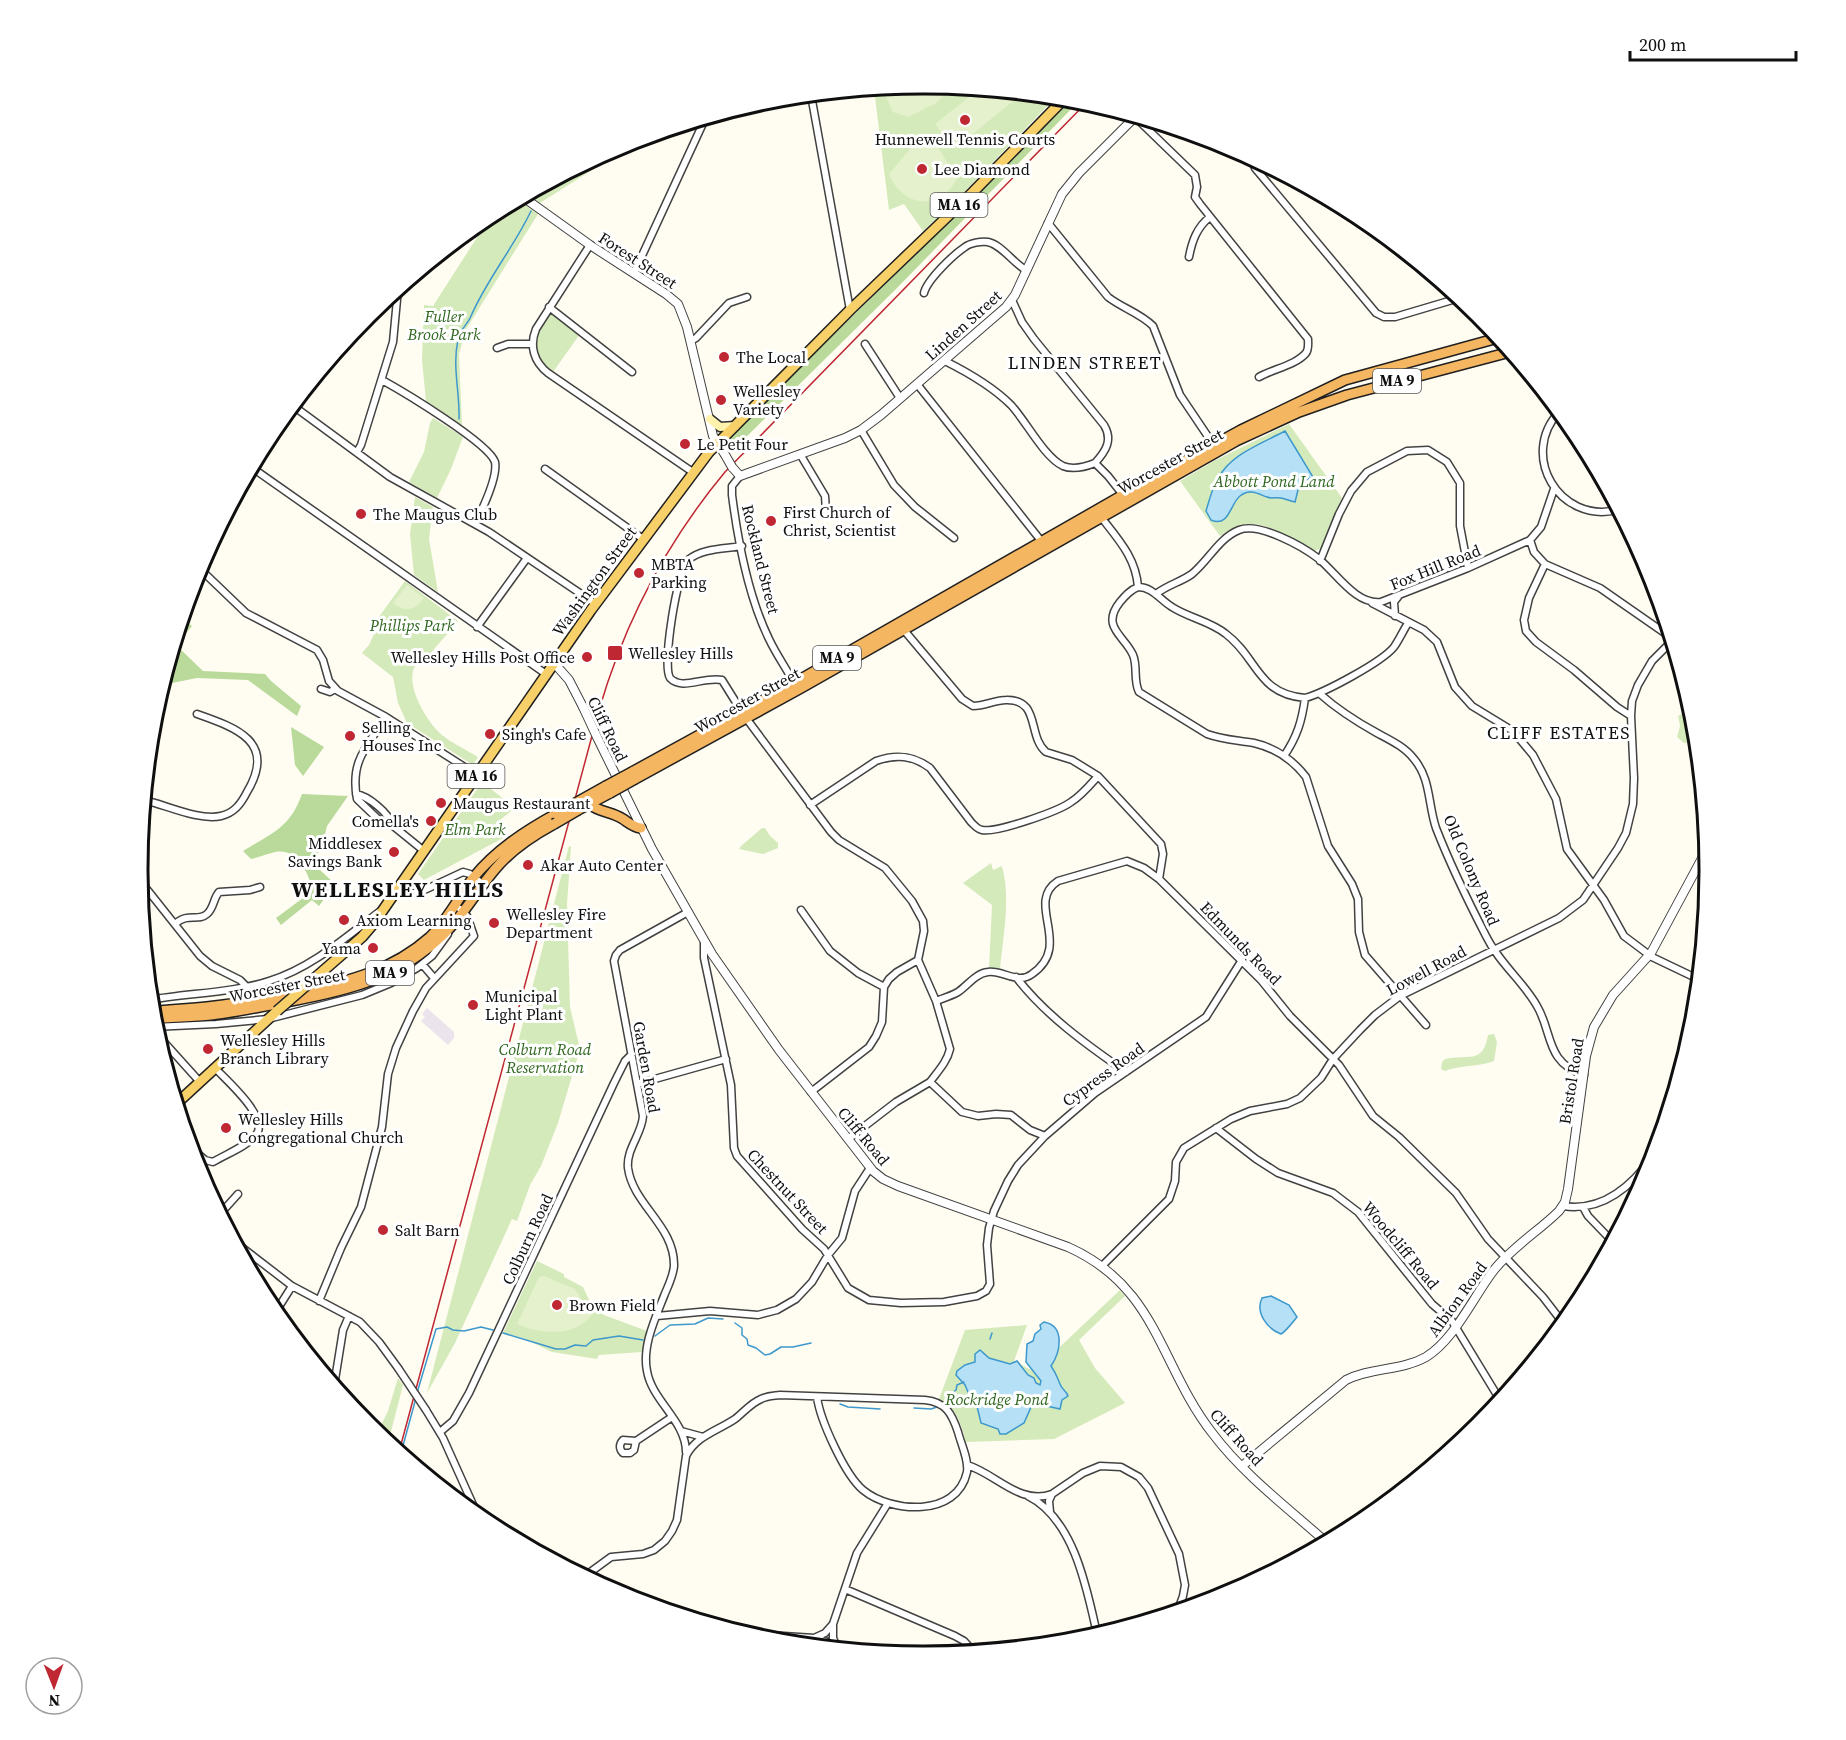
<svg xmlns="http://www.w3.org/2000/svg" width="1846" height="1740" viewBox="0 0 1846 1740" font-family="'Source Serif 4',serif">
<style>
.industrial{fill:#ece4ed}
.green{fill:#d4eaba}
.forest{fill:#b9da9a}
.pitch{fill:#e5f1cc}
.water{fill:#b6e0f6;stroke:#3d98cd;stroke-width:1.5}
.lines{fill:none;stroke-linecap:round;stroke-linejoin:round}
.stream{stroke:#3d98cd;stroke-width:1.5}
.minor-casing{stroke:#424242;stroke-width:9}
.tertiary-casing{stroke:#424242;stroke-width:10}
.secondary-casing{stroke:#313131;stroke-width:11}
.primary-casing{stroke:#202020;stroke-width:12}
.trunk-casing{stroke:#202020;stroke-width:12}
.minor{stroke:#fff;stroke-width:6}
.tertiary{stroke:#fff;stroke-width:8}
.secondary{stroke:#fef2ad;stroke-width:8}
.primary{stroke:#f7d069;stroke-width:9}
.trunk{stroke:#f5b662;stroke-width:9}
.rail{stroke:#bf2733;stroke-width:1.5}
.minor-bridge-casing{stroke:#424242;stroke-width:9;stroke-linecap:butt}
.tertiary-bridge-casing{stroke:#424242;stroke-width:10;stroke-linecap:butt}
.primary-bridge-casing{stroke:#202020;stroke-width:12;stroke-linecap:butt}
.trunk-bridge-casing{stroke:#202020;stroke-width:12;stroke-linecap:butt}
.minor-bridge{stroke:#fff;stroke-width:6}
.tertiary-bridge{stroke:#fff;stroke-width:8}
.primary-bridge{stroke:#f7d069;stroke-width:9}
.trunk-bridge{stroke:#f5b662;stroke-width:9}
.poi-dot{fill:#bf2733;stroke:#fff;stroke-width:2}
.labels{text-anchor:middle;stroke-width:6;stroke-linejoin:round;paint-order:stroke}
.shield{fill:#fff;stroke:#575757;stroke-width:1.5}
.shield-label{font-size:15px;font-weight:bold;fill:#0f0f0f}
.poi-label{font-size:16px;fill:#0f0f0f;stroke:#fff;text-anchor:start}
.street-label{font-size:16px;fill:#0f0f0f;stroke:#fff}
.park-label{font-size:16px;font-style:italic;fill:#30671f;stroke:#fff}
.neighbourhood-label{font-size:18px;letter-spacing:1.5px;fill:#0f0f0f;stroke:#fff}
.district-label{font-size:22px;font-weight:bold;letter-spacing:1.5px;fill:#0f0f0f;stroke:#fff}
.rim{fill:none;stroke:#0f0f0f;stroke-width:3}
</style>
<rect width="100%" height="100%" fill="#fffcf1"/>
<path class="industrial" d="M427,1008L454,1032V1038L448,1045L421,1021L425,1017L422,1014Z"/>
<path class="green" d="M923,84L1056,97L968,188L923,231L904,204L889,210L874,89Z
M631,141L611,158L540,203L528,194L623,144Z
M518,200L538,214L460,339L463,340L459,354L462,425L426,401L422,360L424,305L433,306L492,214Z
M550,311L580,334L553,372C527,352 536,335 550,311Z
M433,418L463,437L451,469L437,498L409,482L424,452L430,423Z
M1289,424L1342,498L1322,548L1314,551C1280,535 1257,509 1220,536L1180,481L1214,461Z
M415,497L433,507L429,539L438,592L414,575L410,534Z
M405,581L458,621C449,633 438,643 429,656L422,657C420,660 416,664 414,668C406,688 428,723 442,735C453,744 467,750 478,757L473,765L407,723L398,703L393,677L362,653L369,645L379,623L376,621Z
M1685,712L1694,716L1696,742L1684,743L1677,737L1680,726L1678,716Z
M482,782L515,808L495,824L505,837L424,880L418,874Z
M762,828H765L770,836L778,843V848L763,854L739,849L741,846Z
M569,846L571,847L567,904L570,1007L580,1049L558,1123L541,1166L530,1185L517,1221L512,1219L455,1343L427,1393Z
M991,863L993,870L1002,866C1011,899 1003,936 1000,969L989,968L992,905L963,883Z
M1494,1034L1497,1042L1494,1061C1478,1067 1460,1065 1445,1071L1441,1069L1442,1062L1445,1059C1468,1054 1483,1065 1488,1035Z
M537,1261L564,1274V1277L583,1287L591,1304L604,1315L647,1331L642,1352L599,1355L597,1359L552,1352L523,1338L503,1333Z
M1120,1290L1125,1296L1079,1340L1095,1368L1125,1403L1054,1439L966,1442C961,1424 957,1408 939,1399L965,1330L1027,1325L1014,1361L1050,1380L1046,1360Z
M398,1378L403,1385L388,1443L377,1434L388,1411Z"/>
<path class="forest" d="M1069,98L1080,100L896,289L739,444L733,448L725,443L726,439L929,242Z
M182,618L192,626L176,645L203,671L265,674L271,681L301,706L297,716L248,680L197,678L162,685Z
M291,727L324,747L303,776L295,765Z
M302,794L348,796L327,826L323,843L315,858L319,869L335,884L319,906L312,900L281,925L276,918L303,898L311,885C307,869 295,848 275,852C267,854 259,857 251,859L243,851C272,833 290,828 302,794Z"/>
<path class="pitch" d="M923,84L952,87L936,103L908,117L893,112L882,88Z
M979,89L1022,94L954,149L935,124Z
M923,138H930L941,152L957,179C939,211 903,208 889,174L910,149Z
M407,585L424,598C416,610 405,613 393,603Z
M544,1276L575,1289L583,1302L595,1309C581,1338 542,1335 517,1324L539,1277Z"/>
<path class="water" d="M1285,431L1313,477L1300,482L1295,502C1290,501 1286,499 1281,498C1276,497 1271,499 1267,497C1258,494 1250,488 1240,496C1230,504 1229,528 1211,520L1206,511C1209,501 1212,489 1217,480C1230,454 1261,444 1285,431Z
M1271,1296L1289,1305L1297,1317C1294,1321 1284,1333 1281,1334C1267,1329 1255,1312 1262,1298Z
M1044,1322C1066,1326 1060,1353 1051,1366C1056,1373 1057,1377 1060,1384C1062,1390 1066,1390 1068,1396L1062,1400L1060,1409L1038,1404L1032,1405L1024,1423L1006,1434H1000L998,1429L981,1423L975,1398L968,1392L965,1385L956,1375L957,1371L965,1365L975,1362V1354L980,1350L989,1358L1010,1364L1017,1361L1028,1375L1034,1378L1036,1383L1040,1385L1041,1381L1026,1362L1027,1344L1033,1341L1035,1334L1041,1329L1040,1325Z"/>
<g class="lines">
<path class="stream" d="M550,182L559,178
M534,196L536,190
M459,419C460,393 452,366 458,340C460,329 468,324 471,316C487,279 514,247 531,211
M735,1323L742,1328V1335L747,1339L748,1345L756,1348L765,1355L770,1354L781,1347H793L811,1343
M503,1333L556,1349H565L575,1345L586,1346L593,1340L619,1336L643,1340
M655,1336L670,1325L695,1324L708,1318L723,1319
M990,1339L992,1333
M417,1393L436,1329L447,1327L453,1330L464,1331L481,1327L493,1330
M947,1397L956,1390L957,1385L964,1382
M840,1404L848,1407L880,1409
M914,1408L931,1409L937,1407
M401,1453L416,1398"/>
<defs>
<path id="minor" d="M811,95L850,310
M1135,117L1195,175L1197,187L1195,197L1200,204L1308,339C1308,344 1309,349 1306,353C1296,365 1273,369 1259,377
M1252,159L1255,168L1376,313L1384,317H1395L1459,298
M1048,223L1108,297C1122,308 1140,313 1153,326L1180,395L1213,444
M590,245L536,329C529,346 534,362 548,373L694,473
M1189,257C1192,241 1197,227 1210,217
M634,273L705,119
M1440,282L1454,299
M924,293C927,280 953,255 965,247C970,243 981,241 988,242C1002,245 1013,263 1026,270
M1012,300L1022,322L1034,339L1104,425C1113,440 1106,451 1095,463L1108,476L1123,495
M549,307L632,372
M691,341L696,338L729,303L747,297
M865,344L900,398
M497,348L508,344H532
M945,361C969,373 992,386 1011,405C1026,421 1044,457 1063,466C1073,470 1085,467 1095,463
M382,380C402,391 489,443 495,462C498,477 482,510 475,524
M917,384L1042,542
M292,405L390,477L489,532L596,604
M1559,412C1519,455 1559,524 1617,510
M861,430L894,485L915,507L954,538
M357,452L361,445L393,342L398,289
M800,454L825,496L826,511
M251,467L546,674
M545,469L643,539
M740,476L732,486V495C738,542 748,596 769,639C776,654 786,668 794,683
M1101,517C1118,539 1136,558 1138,587C1130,590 1125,596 1120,602C1100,627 1125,636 1133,655C1138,667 1133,680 1139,692L1207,734C1223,740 1238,740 1254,743C1275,748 1293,760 1306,777L1328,846L1352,884L1358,899L1359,932L1365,955L1426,1025
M1530,540L1534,552L1545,564L1600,588L1669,636
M742,546C725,549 702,548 688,560C677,571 662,665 670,678C682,691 704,676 722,680L742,712
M1320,561L1339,514L1351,491L1367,472L1407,451L1428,450L1447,462L1460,483V526L1468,568
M1545,564L1529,598L1524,620L1526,631L1536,642L1574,670L1617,707L1631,716
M198,567L246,613L317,650L323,660L329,681L338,691L386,717L477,775
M1138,587C1153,587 1160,600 1172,607C1189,618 1210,621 1226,634C1258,658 1257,694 1305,698
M1156,594C1167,585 1181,582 1192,574C1209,560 1219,538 1239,530C1259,522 1302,546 1319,559C1337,574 1356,605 1381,602L1468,568L1530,540L1541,527L1554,489
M1372,603L1424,630L1437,642L1455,687L1472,706L1513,731L1533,755L1556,799L1567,849L1604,900L1624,936L1652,957L1698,979
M1395,616L1394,602L1398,597
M477,627L527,558
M903,629L962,699L973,706C985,706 995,700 1006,700C1041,699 1027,736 1046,752L1072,760L1098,776L1161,844L1163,854L1159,879L1261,980L1290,1016L1339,1065L1373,1116L1399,1137L1456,1193L1488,1239L1543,1297L1563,1323
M321,689L330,692L335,689
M1320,694C1337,709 1357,722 1377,733C1390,740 1405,747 1414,759C1431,779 1428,805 1436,828C1450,864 1468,901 1486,936C1499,963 1523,981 1537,1006C1553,1033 1545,1062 1584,1075
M386,717C366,748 350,761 357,799L382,823L392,825L424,851
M746,718L831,832L839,840L885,868L912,901L923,921L924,931L918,960
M1284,756C1297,737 1302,721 1305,698C1324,693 1382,662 1394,647C1399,640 1403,631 1408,623
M356,794C368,796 389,813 392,825
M144,800C166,805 199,821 221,816C234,813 241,804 247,792C277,742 237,728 197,714
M810,805L876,761C896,754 913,755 930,768L971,822C975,826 977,829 982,830C997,833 1059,811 1071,802C1082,795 1090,785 1098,776
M138,878L200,956L212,966L240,980L246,986
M399,888L412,893H418L463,872L470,874L484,885
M801,910L830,951L858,973L884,987
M175,924C188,912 198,922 207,914C214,908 213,899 219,892L250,890L260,887
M704,940V958L731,1085L734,1148L737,1156L802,1229L824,1249L848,1288L869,1300L901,1303L944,1302L977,1296L986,1291L990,1284L987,1245L989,1228L994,1211L1008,1181L1018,1165L1045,1136L1095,1093L1206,1017L1242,960
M422,964L434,978
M1016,977C1045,1015 1087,1045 1126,1072
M150,1000C188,993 233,993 269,981C311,968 345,938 379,912
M936,1001C944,998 951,996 958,992C967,986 976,973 988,972C1003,970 1018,985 1032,974C1074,945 1024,903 1058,881L1127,861L1144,868L1159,879
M153,1027L216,1024L268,1019L362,995L391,983L417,968L432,956L448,934
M154,1031L200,1082
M637,1084L726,1059
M811,1092L869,1047L876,1036L882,1022L884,987L889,979L897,972L918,960L936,1001L950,1049C947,1062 938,1071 930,1082
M1216,1128L1256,1159L1278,1173L1333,1193L1358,1212L1432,1304L1452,1321L1500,1400
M848,1139L896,1102L930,1082L962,1112L978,1116L996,1114L1011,1115L1030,1130L1045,1136
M189,1146L205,1160L213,1162C226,1154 246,1147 256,1135C270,1118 227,1081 215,1068
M1563,1206C1602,1212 1632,1186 1653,1156
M1583,1207L1588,1216L1612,1241
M220,1214L238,1194
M235,1242L292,1286L360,1322L379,1342L398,1368
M1102,1266L1169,1199L1175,1181L1176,1162L1184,1148L1231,1119L1250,1111L1287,1104L1300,1098L1321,1078L1333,1059L1360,1030L1375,1015L1400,996L1559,918L1583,900L1618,848L1626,833L1633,804L1634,778L1631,716L1632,701L1638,685L1652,661L1671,642
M319,1301L341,1248L361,1207L382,1127L388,1074L396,1048L413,1011L426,988L474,936L467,916L460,909
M275,1313L292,1286
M657,1316L710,1311L758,1315L777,1310L796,1299L812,1282L828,1255L842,1238L855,1191L870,1168
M334,1386L343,1330L349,1316
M426,1410L443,1438L479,1518
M681,1431L703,1437
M440,1432L453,1421L469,1393L614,1083L625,1061L632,1054
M636,1441L623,1440C619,1444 619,1449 623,1453H630L634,1450L636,1441L672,1417
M686,1452C686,1421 652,1401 647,1371C642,1346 655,1319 664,1296C668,1286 673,1277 674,1266C675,1226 633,1205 628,1168C626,1149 642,1134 643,1116L614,961L616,955L620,950L688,912
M967,1465C995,1473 1020,1506 1052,1494
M1028,1496C1074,1519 1087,1589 1097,1634
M1050,1512L1049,1501L1052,1494L1083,1473L1100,1466L1121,1467L1139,1477L1148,1488L1179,1554L1185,1585L1183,1596L1178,1610
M585,1576L611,1557L643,1554L654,1550L665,1541L672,1531L677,1520L686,1456C696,1436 717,1431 735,1419C744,1412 751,1403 761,1399C767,1396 773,1396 780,1395L925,1400C946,1402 952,1414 958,1432C961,1444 969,1460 967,1472C957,1518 891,1513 863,1490C845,1475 820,1420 817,1397
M845,1589L955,1636L964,1641L973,1651
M833,1625V1638L837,1647
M742,1633L814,1638L825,1633L833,1624L857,1553L888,1503
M815,1638L831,1643L837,1648"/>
<path id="tertiary" d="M523,197L590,245L666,294L678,304L687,327L713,436L724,453
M732,467L740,476L845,438L861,430L881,415L1006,307L1015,295L1062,194L1079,173L1135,117
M554,663L569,680L583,707
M597,737L652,849L712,954L779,1050L873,1171L883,1179L898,1186L1068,1247C1158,1287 1159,1365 1213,1434C1244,1475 1288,1508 1326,1542
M1242,1466L1346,1380C1371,1367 1401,1371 1426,1357C1455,1339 1473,1297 1494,1270C1512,1247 1539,1231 1559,1211L1565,1202L1568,1189L1586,1056L1594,1027L1613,995L1651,953L1707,849"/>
<path id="secondary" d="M710,419L720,427L735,426"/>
<path id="primary" d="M308,984L362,937L374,923L591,610L709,452L850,310L973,192L1065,98
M176,1104L277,1011"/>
<path id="trunk" d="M632,772L794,683L1123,495L1241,430L1345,380L1498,338
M635,779L801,688L1236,441L1299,412L1347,395L1510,352
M581,800L606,786
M589,804C599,812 612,812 623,819C629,823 633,827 641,828
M578,810L610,793
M151,1012C172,1009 194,1009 215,1006C244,1003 272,996 301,991C348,982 393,970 430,937C448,920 458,898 473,878C496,850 525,831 556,814
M152,1019C171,1017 191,1017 211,1015C238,1012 264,1006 291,1001C350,990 398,978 443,935C464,915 477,890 496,868C512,849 532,836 554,824"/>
</defs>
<use href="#minor" class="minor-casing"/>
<use href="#tertiary" class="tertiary-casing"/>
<use href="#secondary" class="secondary-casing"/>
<use href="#primary" class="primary-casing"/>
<use href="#trunk" class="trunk-casing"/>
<use href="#minor" class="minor"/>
<use href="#tertiary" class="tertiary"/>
<use href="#secondary" class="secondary"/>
<use href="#primary" class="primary"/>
<use href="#trunk" class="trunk"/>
<path class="rail" d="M399,1452L599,710C625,621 666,543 725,472L1087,102"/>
<defs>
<path id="minor-bridge" d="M398,1368L426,1410"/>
<path id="tertiary-bridge" d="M724,453L732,467
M583,707L597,737"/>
<path id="primary-bridge" d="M277,1011L308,984"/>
<path id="trunk-bridge" d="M606,786L632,772
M610,793L635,779
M556,814L581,800
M554,824L578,810"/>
</defs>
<use href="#minor-bridge" class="minor-bridge-casing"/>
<use href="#tertiary-bridge" class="tertiary-bridge-casing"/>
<use href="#primary-bridge" class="primary-bridge-casing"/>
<use href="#trunk-bridge" class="trunk-bridge-casing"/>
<use href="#minor-bridge" class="minor-bridge"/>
<use href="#tertiary-bridge" class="tertiary-bridge"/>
<use href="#primary-bridge" class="primary-bridge"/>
<use href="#trunk-bridge" class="trunk-bridge"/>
</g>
<g class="poi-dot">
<circle cx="965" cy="120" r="6"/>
<circle cx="922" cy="169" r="6"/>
<circle cx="724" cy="357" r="6"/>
<circle cx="721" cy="400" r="6"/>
<circle cx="685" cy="444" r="6"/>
<circle cx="361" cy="514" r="6"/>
<circle cx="771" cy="521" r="6"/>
<circle cx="639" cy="573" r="6"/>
<rect x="607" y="645" width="16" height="16" rx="3"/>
<circle cx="587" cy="657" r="6"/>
<circle cx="490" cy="734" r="6"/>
<circle cx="350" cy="736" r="6"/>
<circle cx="441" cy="803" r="6"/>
<circle cx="431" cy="821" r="6"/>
<circle cx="394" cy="852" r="6"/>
<circle cx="528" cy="865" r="6"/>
<circle cx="344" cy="920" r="6"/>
<circle cx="494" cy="923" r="6"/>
<circle cx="373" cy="948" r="6"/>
<circle cx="473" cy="1005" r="6"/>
<circle cx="208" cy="1049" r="6"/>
<circle cx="226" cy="1128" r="6"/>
<circle cx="383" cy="1230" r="6"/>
<circle cx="557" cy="1305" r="6"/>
</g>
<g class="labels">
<g class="shield">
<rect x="930.5" y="193" width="57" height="24" rx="4.5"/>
<rect x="1373" y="369" width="48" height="24" rx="4.5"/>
<rect x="813" y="646" width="48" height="24" rx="4.5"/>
<rect x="447.5" y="764" width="57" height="24" rx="4.5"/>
<rect x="366" y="961" width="48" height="24" rx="4.5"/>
</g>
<g class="shield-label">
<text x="959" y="210">MA 16</text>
<text x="1397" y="386">MA 9</text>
<text x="837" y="663">MA 9</text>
<text x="476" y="781">MA 16</text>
<text x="390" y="978">MA 9</text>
</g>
<g class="poi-label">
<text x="965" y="145" text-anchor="middle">Hunnewell Tennis Courts</text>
<text x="934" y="175">Lee Diamond</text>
<text x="736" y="363">The Local</text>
<text x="733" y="397">Wellesley<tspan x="733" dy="18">Variety</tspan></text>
<text x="697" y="450">Le Petit Four</text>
<text x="783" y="518">First Church of<tspan x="783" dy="18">Christ, Scientist</tspan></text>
<text x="373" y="520">The Maugus Club</text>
<text x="651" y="570">MBTA<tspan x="651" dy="18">Parking</tspan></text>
<text x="628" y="659">Wellesley Hills</text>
<text x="575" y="663" text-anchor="end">Wellesley Hills Post Office</text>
<text x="362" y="733">Selling<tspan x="362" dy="18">Houses Inc</tspan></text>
<text x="502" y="740">Singh's Cafe</text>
<text x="453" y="809">Maugus Restaurant</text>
<text x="419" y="827" text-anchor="end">Comella's</text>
<text x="382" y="849" text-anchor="end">Middlesex<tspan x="382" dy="18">Savings Bank</tspan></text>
<text x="540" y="871">Akar Auto Center</text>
<text x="506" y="920">Wellesley Fire<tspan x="506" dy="18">Department</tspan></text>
<text x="356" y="926">Axiom Learning</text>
<text x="361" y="954" text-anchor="end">Yama</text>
<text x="485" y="1002">Municipal<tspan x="485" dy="18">Light Plant</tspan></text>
<text x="220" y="1046">Wellesley Hills<tspan x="220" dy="18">Branch Library</tspan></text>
<text x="238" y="1125">Wellesley Hills<tspan x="238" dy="18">Congregational Church</tspan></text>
<text x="395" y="1236">Salt Barn</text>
<text x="569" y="1311">Brown Field</text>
</g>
<g class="street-label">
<text transform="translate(638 260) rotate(33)" y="6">Forest Street</text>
<text transform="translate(963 325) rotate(-42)" y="6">Linden Street</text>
<text transform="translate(1170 461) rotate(-29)" y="6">Worcester Street</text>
<text transform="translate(761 559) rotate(76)" y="6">Rockland Street</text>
<text transform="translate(1435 567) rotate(-22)" y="6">Fox Hill Road</text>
<text transform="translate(594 581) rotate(-54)" y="6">Washington Street</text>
<text transform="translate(747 700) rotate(-29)" y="6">Worcester Street</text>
<text transform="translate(608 729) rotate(64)" y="6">Cliff Road</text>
<text transform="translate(1472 870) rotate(67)" y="6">Old Colony Road</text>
<text transform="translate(1241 943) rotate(46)" y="6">Edmunds Road</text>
<text transform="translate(1426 970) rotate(-28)" y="6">Lowell Road</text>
<text transform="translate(287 985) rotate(-11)" y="6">Worcester Street</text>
<text transform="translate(647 1067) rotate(80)" y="6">Garden Road</text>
<text transform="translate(1103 1074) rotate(-36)" y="6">Cypress Road</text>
<text transform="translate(1571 1081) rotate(-81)" y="6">Bristol Road</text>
<text transform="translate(864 1136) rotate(50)" y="6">Cliff Road</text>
<text transform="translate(788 1191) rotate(47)" y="6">Chestnut Street</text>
<text transform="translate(527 1239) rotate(-65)" y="6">Colburn Road</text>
<text transform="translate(1401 1245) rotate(50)" y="6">Woodcliff Road</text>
<text transform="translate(1457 1299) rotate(-54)" y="6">Albion Road</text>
<text transform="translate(1237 1437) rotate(48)" y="6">Cliff Road</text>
</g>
<g class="park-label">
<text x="444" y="322">Fuller<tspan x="444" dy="18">Brook Park</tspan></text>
<text x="1274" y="487">Abbott Pond Land</text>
<text x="412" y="631">Phillips Park</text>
<text x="475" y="835">Elm Park</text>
<text x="545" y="1055">Colburn Road<tspan x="545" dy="18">Reservation</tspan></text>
<text x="997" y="1405">Rockridge Pond</text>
</g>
<g class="neighbourhood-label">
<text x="1085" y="369">LINDEN STREET</text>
<text x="1559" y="739">CLIFF ESTATES</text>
</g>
<g class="district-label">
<text x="398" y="897">WELLESLEY HILLS</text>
</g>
</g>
<path d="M0 0H1846V1740H0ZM923 94H924A775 775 0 0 1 1699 869V871A775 775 0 0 1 924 1646H923A775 775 0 0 1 148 871V869A775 775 0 0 1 923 94Z" fill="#fff" fill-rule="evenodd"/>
<path class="rim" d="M923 94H924A775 775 0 0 1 1699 869V871A775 775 0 0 1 924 1646H923A775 775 0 0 1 148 871V869A775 775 0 0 1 923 94Z"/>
<g transform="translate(54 1686) rotate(179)"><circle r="28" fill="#ffffff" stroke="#9f9f9f" stroke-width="1.5"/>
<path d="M0-4.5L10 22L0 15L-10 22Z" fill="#bf2733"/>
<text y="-9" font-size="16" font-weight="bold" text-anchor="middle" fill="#0f0f0f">N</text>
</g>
<path d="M1630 51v9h166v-9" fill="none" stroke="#0f0f0f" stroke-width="3"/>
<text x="1639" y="51" font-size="18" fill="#0f0f0f" stroke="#ffffff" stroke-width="4.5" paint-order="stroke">200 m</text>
</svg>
